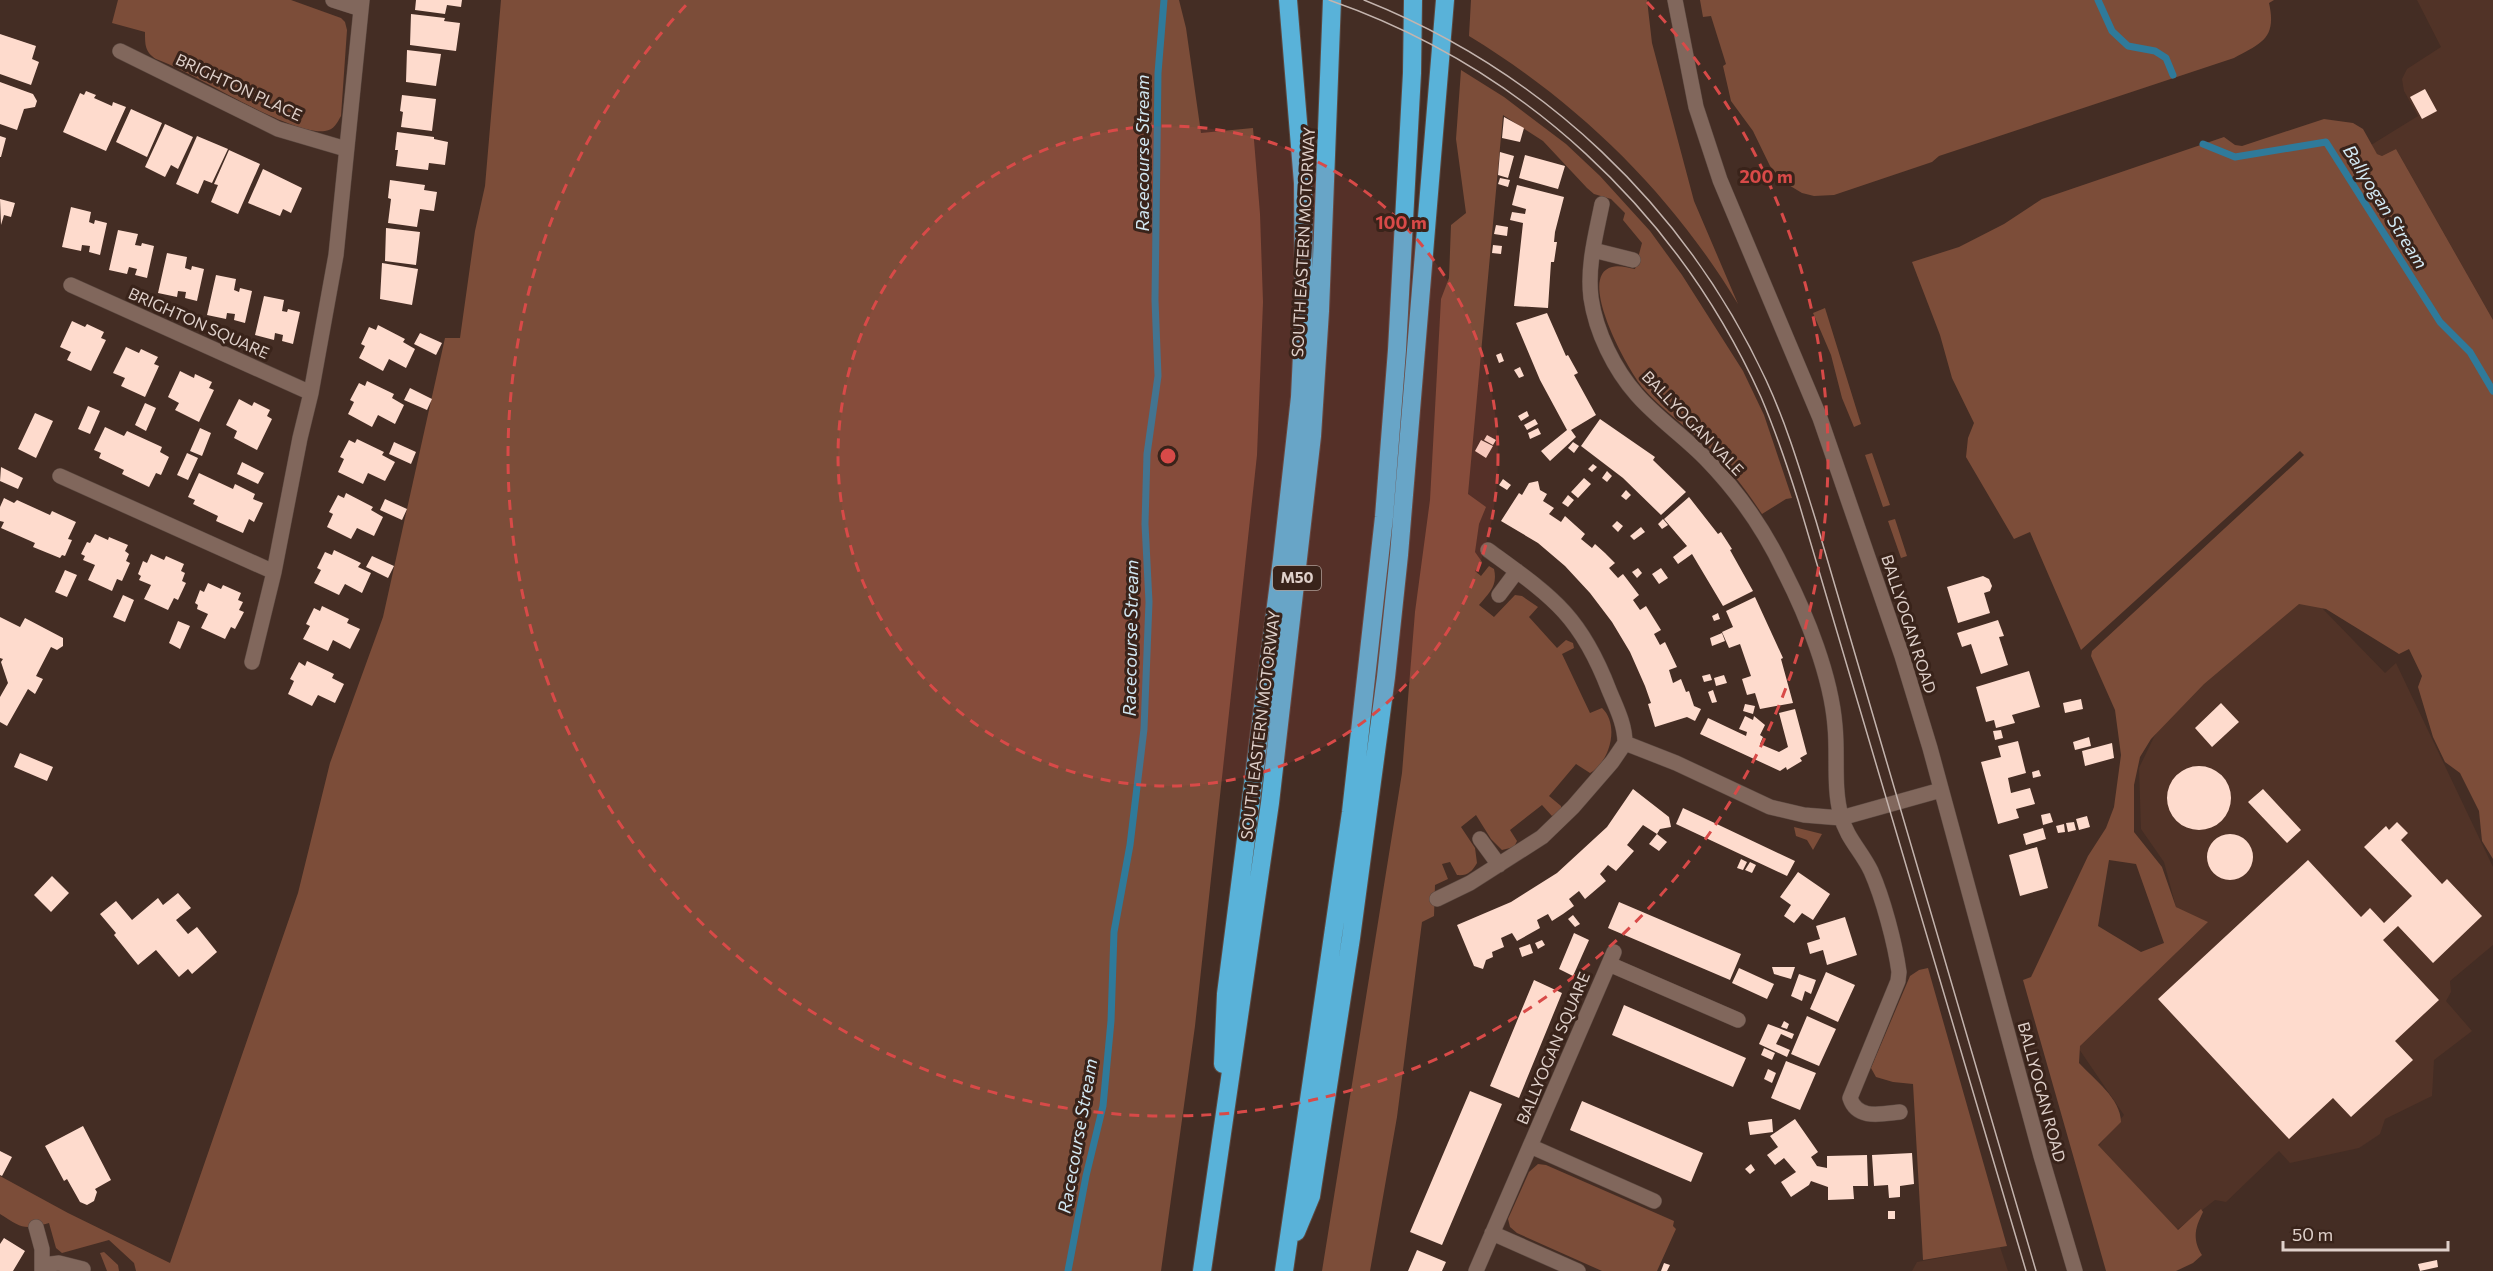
<svg xmlns="http://www.w3.org/2000/svg" width="2493" height="1271" viewBox="0 0 2493 1271" font-family="Commissioner,sans-serif">
<style>
.built{fill:#513327}
.green{fill:#7c4d39;fill-rule:evenodd}
.lines{fill:none;stroke-linecap:round;stroke-linejoin:round}
.stream{stroke:#2f7a9a;stroke-width:7}
.building{fill:#fedbcd}
.minor-casing{stroke:#5c4941;stroke-width:16}
.highway-casing{stroke:#5c4941;stroke-width:20}
.minor{stroke:#81675c;stroke-width:15}
.highway{stroke:#59b2d9;stroke-width:18}
.tram{stroke:#c4b4ae;stroke-width:1.5}
.ring{fill:none;stroke:#d84a48;stroke-width:3;stroke-dasharray:10 8}
.labels{text-anchor:middle;stroke-width:6;stroke-linejoin:round;paint-order:stroke}
.shield{fill:#39231a;stroke:#ad9c95;stroke-width:1.5}
.shield-label{font-size:15px;font-weight:bold;fill:#dfd0ca}
.street-label{font-size:16px;fill:#dfd0ca;stroke:#39231a}
.water-label{font-size:18px;font-style:italic;fill:#d2e8f3;stroke:#39231a}
.centre{fill:#d84a48;stroke:#39231a;stroke-width:3}
.ring-label{font-size:18px;text-anchor:middle;font-weight:bold;fill:#d84a48;stroke:#39231a;stroke-width:6;stroke-linejoin:round;paint-order:stroke}
</style>
<rect width="100%" height="100%" fill="#442d24"/>
<path class="built" d="M2417,0H2493V320L2396,149L2382,156L2377,154L2371,145L2418,116L2404,91L2402,79L2407,69L2441,47Z
M2306,597L2320,606L2385,673L2396,663L2493,867V945L2450,981L2451,992L2446,1001L2472,1031L2434,1060L2432,1096L2385,1119L2380,1134L2359,1148L2290,1163L2279,1151L2226,1202L2215,1200L2174,1232L2096,1149L2124,1115L2077,1046L2207,922L2176,907L2164,862L2141,829L2139,768L2154,737L2168,716L2197,680Z
M2000,1247L2008,1271H1912L1917,1262Z"/>
<path class="green" d="M118,0H291L341,18L345,22L347,30L341,116C337,123 334,130 325,131C290,136 196,73 156,59C145,52 145,45 145,32L112,23Z
M501,0H1179L1186,28L1201,133L1253,128L1260,214L1263,302L1257,455L1195,1026L1161,1271H136L134,1263L109,1240L62,1253L56,1248L49,1223C23,1230 22,1228 0,1214V1176L68,1213L170,1263L298,893L330,763L383,617L445,338H460L475,231L485,186Z
M1471,0H1647L1652,43L1694,201L1738,304C1671,193 1579,103 1469,36Z
M1700,0H2274L2269,3C2277,39 2261,43 2234,58L1939,156L1932,162L1834,195L1814,196L1802,193L1782,181L1770,166L1753,131L1731,101L1723,66L1726,64L1711,16L1703,17Z
M1461,70L1504,97L1566,144L1600,176L1650,231L1682,275L1743,371L1764,415L1792,498L1786,499L1762,514C1746,490 1728,466 1707,446C1686,426 1662,410 1643,388C1629,372 1575,276 1612,267C1619,265 1628,268 1635,269L1642,243L1623,220L1625,213L1611,199L1594,194L1587,188L1543,141L1503,115L1468,494L1486,507L1479,524L1475,552L1482,562L1475,571L1481,576L1489,566L1494,569C1498,586 1489,593 1479,605L1494,617L1515,595L1522,596L1538,607L1529,617L1557,648L1566,640L1573,643L1574,648L1562,654L1590,713L1602,708C1620,725 1610,762 1590,773L1576,764L1549,796L1561,806V810L1552,816L1542,805L1510,830L1517,841L1514,847L1502,850L1491,839L1476,815L1461,827L1475,848L1477,863C1472,872 1467,876 1457,875L1450,862L1442,864L1448,879L1435,885L1434,916L1422,922L1397,1117L1370,1271H1322L1402,773L1415,612L1430,500L1441,299L1449,278L1451,225L1466,213L1456,139Z
M2324,119L2353,123L2363,129L2377,154L2382,156L2396,149L2493,320V859L2482,841L2479,811L2460,773L2445,762L2433,737L2418,687L2422,676L2409,649L2399,654L2326,609L2299,604L2204,684L2151,739L2140,757L2134,785V832L2162,867L2176,907L2208,922L2080,1046L2079,1063C2094,1079 2121,1099 2121,1122L2098,1145L2178,1230L2201,1209L2203,1212C2195,1228 2192,1239 2202,1255L2193,1263L2176,1271H2106L2023,980L2031,977L2088,856L2106,828L2114,807L2121,755L2115,710L2091,656L2092,651L2304,455L2300,451L2081,650L2030,532L2014,539L1966,457L1968,438L1974,423L1952,378L1940,335L1912,262L1959,247L2004,224L2042,199L2224,137L2235,145L2242,146ZM2109,860L2136,864L2164,943L2141,952L2098,926Z
M1825,308L1861,424L1854,427L1842,398L1831,355L1813,313Z
M1872,453L1890,505L1883,507L1865,455Z
M1895,519L1907,556L1901,558L1888,521Z
M1794,827L1822,834L1813,850L1807,840L1796,836Z
M1928,968L2007,1246L1923,1260L1913,1084L1893,1082L1876,1077L1871,1068L1910,976L1919,970Z
M1538,1164L1546,1165L1674,1221L1673,1226L1676,1229L1657,1271H1602L1517,1233L1510,1227L1508,1219L1529,1172Z
M104,1252L118,1265L119,1271H107L100,1253Z"/>
<g class="lines">
<path class="stream" d="M2098,0L2112,31L2128,46L2155,51L2166,58L2173,75
M2203,144L2235,157L2326,142L2440,322L2470,352L2493,391
M1068,1271L1086,1176L1103,1106L1111,1021L1114,932L1130,845L1144,729L1149,602L1145,524L1147,454L1158,376L1155,300L1158,73L1164,0"/>
</g>
<path class="building" d="M416,0H462L461,7L447,5L445,14L415,10Z
M411,14L445,18L444,21L460,23L456,51L410,45Z
M0,34L36,46L32,59L39,62L31,85L0,74Z
M407,50L441,54L436,86L406,82Z
M0,82L33,94L37,101L35,107L24,109L17,130L0,124Z
M2425,89L2437,111L2422,119L2410,97Z
M86,91L96,95L94,98L112,106L113,102L126,107L106,151L63,132L80,93L84,95Z
M402,95L436,99L432,131L401,127L403,112L400,111Z
M131,109L162,123L147,157L116,142Z
M1504,117L1524,128L1520,142L1502,138Z
M165,124L193,137L178,169L171,165L165,177L145,167Z
M397,132L434,137V139L448,142L445,165L429,163L428,170L396,166L398,150H395Z
M0,136L6,138L1,157H0Z
M197,136L228,149L212,183L204,180L198,194L176,184Z
M229,150L260,164L238,214L211,202L218,185L214,184Z
M1500,152L1514,156L1508,178L1498,175Z
M1525,155L1565,166L1558,189L1519,178Z
M263,169L302,188L291,213L283,209L280,216L248,203Z
M1500,178L1510,180L1508,187L1498,184Z
M390,180L425,185L424,190L437,192L434,211L420,209L417,227L388,223L391,199L388,198Z
M1517,185L1564,197L1555,232L1554,242H1557L1554,262H1551L1548,308L1514,306L1523,223L1510,220L1512,212L1525,214L1526,209L1512,205Z
M0,199L15,203L11,217L4,215L1,225Z
M71,207L91,212L89,222L94,224L95,220L107,223L100,255L89,252L90,246L82,245L81,251L62,247Z
M1496,225L1508,227L1507,236L1494,234Z
M386,228L420,232L416,265L385,261Z
M118,230L138,234L135,245L141,246L142,243L154,246L147,278L135,275L137,269L129,267L127,274L109,270Z
M1493,245L1502,246L1501,254L1492,253Z
M167,253L187,257L185,268L191,270L192,266L204,269L197,301L185,298L186,292L178,291L177,297L158,293Z
M382,263L418,269L412,305L380,299Z
M216,275L236,279L234,290L239,292L240,288L252,291L245,323L234,320L235,314L227,313L226,319L207,315Z
M264,296L284,300L282,311L287,312L288,309L300,312L293,344L282,341L283,335L275,333L274,340L255,335Z
M1547,313L1566,356L1568,355L1578,373L1574,375L1596,415L1571,430L1576,437L1550,461L1541,451L1567,430L1540,380L1516,323Z
M72,321L85,327L87,324L104,332L101,338L106,340L91,371L67,360L71,352L60,347Z
M378,325L405,339L403,342L415,349L406,368L389,359L383,371L359,358L365,346L361,344L369,327L376,330Z
M420,333L442,343L436,355L414,344Z
M126,347L139,353L141,349L158,357L154,364L159,366L145,397L121,386L125,378L113,373Z
M1501,353L1504,361L1499,363L1496,355Z
M1520,367L1524,376L1519,378L1514,370Z
M180,371L194,378L195,374L212,382L209,388L214,390L199,422L175,410L179,403L168,397Z
M367,381L394,394L392,398L404,405L395,424L378,415L372,427L348,414L354,402L350,400L359,383L365,386Z
M410,388L432,399L427,410L404,400Z
M239,399L252,406L254,402L270,410L267,416L272,419L257,450L234,438L237,431L226,425Z
M145,403L156,408L146,431L135,425Z
M88,406L100,411L90,434L78,429Z
M1527,411L1529,416L1521,421L1518,416Z
M35,413L53,421L36,458L18,449Z
M1535,419L1538,424L1527,430L1524,425Z
M1600,419L1655,457L1653,460L1686,492L1661,515L1623,478L1581,446Z
M105,427L124,436L127,431L162,447L160,452L169,457L161,475L156,473L149,487L122,474L124,470L99,458L101,453L94,450Z
M200,428L211,433L202,456L190,451Z
M1538,428L1541,434L1530,439L1528,433Z
M1487,435L1496,440L1493,445L1484,440Z
M357,439L384,452L382,455L395,462L385,481L368,473L363,484L338,472L344,459L340,457L349,440L355,443Z
M1481,440L1493,446L1486,458L1475,451Z
M394,442L416,452L411,464L389,454Z
M1573,442L1579,446L1574,453L1568,448Z
M187,453L198,458L188,480L177,475Z
M242,462L264,473L258,484L237,474Z
M1593,464L1597,467L1592,472L1588,469Z
M1,467L23,478L18,489L0,481Z
M1607,471L1612,476L1607,482L1602,478Z
M199,473L233,489L235,484L255,494L253,499L263,503L254,522L249,519L243,533L216,521L218,516L193,504L195,500L188,497Z
M1584,478L1591,484L1578,498L1571,492Z
M1503,479L1511,485L1507,490L1499,485Z
M1538,481L1540,490L1547,494L1543,501L1554,508L1549,514L1561,522L1565,516L1585,534L1581,539L1592,548L1595,544L1605,553L1615,563L1609,568L1618,578L1623,574L1639,595L1633,600L1640,610L1646,606L1661,630L1654,634L1660,645L1665,642L1677,667L1669,670L1673,683L1681,679L1686,692L1689,691L1694,706L1701,709L1695,721L1687,717L1655,727L1648,704L1651,703L1645,686L1630,652L1612,622L1590,593L1565,566L1538,543L1501,521L1519,493L1522,495L1529,483Z
M1626,490L1631,495L1626,500L1621,496Z
M346,493L373,507L371,510L383,517L374,536L357,528L351,539L327,527L333,514L329,512L338,495L344,498Z
M1568,495L1574,500L1568,507L1562,503Z
M1689,497L1718,534L1721,532L1732,549L1730,550L1753,591L1723,606L1692,554L1678,564L1673,557L1687,546L1664,519Z
M4,498L14,503L17,500L50,515L52,511L76,522L68,539L72,540L65,556L62,555L60,558L33,547L35,543L1,528L4,522L0,521V507Z
M385,499L407,509L402,520L380,510Z
M1663,519L1668,525L1662,529L1658,524Z
M1617,521L1623,526L1618,532L1612,526Z
M1641,527L1645,532L1634,540L1630,536Z
M95,534L108,540L109,537L128,545L125,551L129,554L126,561L130,563L122,581L117,579L112,591L88,580L95,565L83,560L85,556L81,554L87,542L90,543Z
M334,550L361,563L358,567L371,573L362,593L345,584L339,595L314,583L321,570L317,568L325,552L332,555Z
M151,554L164,560L166,556L184,564L181,571L185,573L182,581L186,583L178,600L174,598L168,610L144,599L151,585L139,580L141,576L138,574L143,561L147,563Z
M372,556L394,566L388,578L366,567Z
M1638,568L1642,573L1637,578L1632,572Z
M1661,568L1668,578L1659,584L1652,574Z
M65,570L77,575L67,597L55,592Z
M1983,576L1989,579L1992,586L1990,591L1984,593L1990,613L1958,623L1947,587Z
M208,583L221,589L223,585L241,593L238,600L243,602L239,610L244,612L235,629L231,627L225,639L201,628L208,614L197,609L198,605L195,603L200,590L204,592Z
M123,595L134,600L125,622L113,617Z
M1755,597L1783,658L1781,659L1793,703L1760,709L1755,693L1747,695L1742,679L1751,676L1740,644L1729,648L1722,632L1733,627L1726,611Z
M322,606L349,619L347,623L360,629L350,649L333,640L328,651L303,639L310,626L306,624L314,608L320,611Z
M1718,613L1720,619L1714,621L1712,616Z
M0,617L20,627L25,618L63,638V646L57,650L51,647L36,676L43,679L35,694L28,689L7,726L0,722V697L8,683L1,662L3,659L0,658Z
M1998,620L2004,636L1999,637L2008,665L1981,674L1971,644L1962,647L1957,633Z
M178,621L190,626L180,649L169,643Z
M1722,633L1725,641L1712,646L1710,638Z
M307,661L334,674L332,678L344,684L335,703L318,695L312,706L288,694L294,681L290,679L299,662L305,666Z
M2029,671L2040,707L2012,715L2015,723L1996,728L1994,720L1986,722L1976,687Z
M1710,674L1712,680L1704,682L1702,676Z
M1724,675L1727,683L1716,686L1714,678Z
M1713,690L1717,702L1712,703L1708,692Z
M2081,699L2083,709L2065,713L2063,703Z
M2221,703L2239,722L2212,747L2195,728Z
M1745,704L1755,706L1753,714L1743,711Z
M1795,709L1807,754L1800,758L1802,761L1787,770L1786,767L1780,771L1700,734L1708,718L1746,736L1747,732L1739,729L1745,716L1753,720L1754,716L1765,725L1760,735L1763,737L1760,744L1779,752L1788,747L1779,713Z
M2001,730L2003,738L1995,740L1993,731Z
M2089,737L2091,746L2075,750L2073,742Z
M2018,741L2026,773L2008,778L2011,793L2030,788L2035,804L2016,809L2019,818L1998,824L1981,762L2001,757L1998,746Z
M2112,743L2114,758L2085,766L2082,751Z
M20,753L53,767L47,781L14,767Z
M2167 798a32 32 0 1 1 64 0a32 32 0 1 1-64 0Z
M2039,770L2041,776L2033,778L2032,772Z
M1633,789L1669,817L1671,827L1660,829L1657,834L1643,825L1627,845L1634,851L1616,871L1608,865L1600,874L1606,881L1585,899L1579,891L1569,899L1574,906L1563,914L1552,921L1548,914L1537,920L1540,928L1517,941L1512,933L1501,938L1504,947L1492,952L1493,957L1486,960L1483,969L1474,966L1457,925L1511,902L1557,873L1607,827Z
M2263,789L2301,830L2287,843L2248,802Z
M1683,808L1795,861L1787,876L1676,824Z
M2050,813L2053,822L2043,825L2041,815Z
M2087,816L2090,827L2079,830L2076,819Z
M2074,822L2076,830L2068,832L2066,823Z
M2397,822L2408,833L2401,840L2442,884L2447,879L2482,916L2433,963L2398,926L2383,940L2439,1000L2395,1041L2413,1060L2351,1117L2333,1098L2289,1139L2158,999L2308,860L2361,917L2370,908L2384,923L2412,896L2364,847L2386,826L2389,830Z
M2064,824L2065,832L2058,833L2056,826Z
M2043,828L2046,839L2026,845L2023,834Z
M1657,834L1667,842L1659,851L1649,844Z
M2207 857a23 23 0 1 1 46 0a23 23 0 1 1-46 0Z
M2037,847L2048,888L2020,896L2009,855Z
M1741,859L1747,862L1743,870L1737,868Z
M1750,862L1756,865L1752,873L1745,870Z
M1798,872L1830,894L1813,920L1802,913L1794,923L1784,916L1791,905L1780,897Z
M52,876L69,893L51,912L34,895Z
M178,893L191,908L176,920L188,934L197,927L217,952L192,974L188,969L179,977L156,950L138,965L114,935L116,933L100,914L116,901L132,920L158,898L163,905Z
M1619,902L1741,954L1730,980L1608,928Z
M1573,915L1580,924L1575,927L1568,919Z
M1845,917L1857,955L1827,965L1823,950L1810,954L1807,943L1820,939L1816,926Z
M1574,933L1589,940L1573,976L1559,969Z
M1542,940L1545,945L1538,949L1535,943Z
M1530,944L1533,953L1522,957L1519,948Z
M1772,967H1795L1791,979L1774,974Z
M1739,968L1774,984L1767,999L1732,983Z
M1826,972L1855,985L1838,1022L1810,1009Z
M1799,974L1816,980L1811,994L1805,991L1802,1001L1791,996Z
M1534,980L1562,993L1519,1098L1490,1086Z
M1624,1005L1746,1058L1733,1087L1612,1035Z
M1807,1016L1836,1029L1819,1066L1791,1054Z
M1784,1021L1789,1024L1787,1029L1781,1027Z
M1768,1024L1794,1034L1792,1039L1781,1034L1776,1044L1790,1050L1787,1057L1759,1044Z
M1764,1048L1775,1053L1772,1060L1761,1055Z
M1786,1061L1816,1073L1800,1110L1771,1098Z
M1768,1069L1776,1073L1772,1083L1764,1079Z
M1470,1091L1502,1104L1442,1245L1410,1232Z
M1582,1101L1703,1153L1691,1182L1570,1130Z
M1772,1119L1773,1132L1750,1135L1748,1122Z
M1795,1119L1818,1152L1811,1157L1817,1166L1827,1168V1156L1867,1155L1868,1186H1853L1854,1199L1828,1200V1187L1811,1181L1809,1185L1791,1197L1781,1182L1796,1172L1784,1158L1775,1165L1767,1155L1778,1147L1770,1136Z
M83,1126L111,1180L95,1189L97,1192L94,1201L87,1205L80,1202L67,1179L64,1181L45,1146Z
M0,1151L12,1157L2,1176L0,1175Z
M1912,1153L1914,1184L1900,1186V1197L1889,1198L1888,1185L1874,1186L1872,1155Z
M1751,1164L1755,1170L1750,1174L1745,1169Z
M1888,1211H1895V1219H1888Z
M4,1238L25,1251L13,1271H0V1244Z
M1417,1250L1446,1262L1442,1271H1408Z
M2437,1260L2438,1267L2420,1271L2418,1264Z
M1664,1263L1670,1265L1667,1271H1661Z"/>
<g class="lines">
<defs>
<path id="minor" d="M333,0L361,9
M1675,0L1696,107L1720,180L1820,418L1902,656L1930,748L2041,1156L2075,1271
M120,51L278,129L346,149
M1602,204C1596,234 1587,266 1591,298C1596,332 1614,369 1637,395C1658,419 1685,437 1707,460C1738,492 1765,531 1784,571C1807,616 1831,676 1835,726C1838,756 1833,786 1841,816C1846,837 1862,852 1871,871C1883,898 1895,943 1899,972L1898,981L1850,1098C1857,1120 1881,1114 1900,1112
M1593,250L1633,260
M71,285L311,393
M60,476L274,572
M1499,595L1517,571
M252,662L274,572L300,438L311,393L336,255L362,0
M1625,743L1676,763L1770,807L1804,815L1841,818L1941,790
M1480,839L1499,865
M1437,899L1470,883L1542,837L1573,807L1612,762L1625,743C1625,724 1616,707 1609,690C1580,614 1551,596 1488,550
M1609,964L1738,1020
M1530,1146L1654,1201
M36,1227L42,1249V1271
M1492,1233L1578,1271
M43,1265L59,1263L83,1269
M1476,1271L1614,952"/>
<path id="highway" d="M1223,1064L1226,994L1282,559L1300,397L1304,312L1303,183L1288,0
M1296,1232L1311,1196L1351,938L1386,677L1399,555L1445,0
M1202,1271L1270,803L1312,436L1320,311L1332,0
M1284,1271L1351,812L1384,517L1397,350L1412,73L1413,0"/>
</defs>
<use href="#minor" class="minor-casing"/>
<use href="#highway" class="highway-casing"/>
<use href="#minor" class="minor"/>
<use href="#highway" class="highway"/>
<path class="tram" d="M1329,0C1522,67 1677,211 1761,397C1775,430 1787,465 1798,500L2026,1271
M1364,0C1542,71 1685,206 1766,380C1787,425 1801,473 1816,521L2036,1271"/>
</g>
<circle cx="1168" cy="456" r="330" fill="#d84a48" fill-opacity=".12"/>
<g class="ring">
<circle cx="1168" cy="456" r="330"/>
<path d="M1647 2A660 660 0 1 1 689 2"/>
</g>
<g class="labels">
<rect class="shield" x="1273" y="566" width="48" height="24" rx="4.5"/>
<g class="shield-label">
<text x="1297" y="583">M50</text>
</g>
<g class="street-label">
<text transform="translate(239 87) rotate(25)" y="6">BRIGHTON PLACE</text>
<text transform="translate(1303 242) rotate(-87)" y="6">SOUTH EASTERN MOTORWAY</text>
<text transform="translate(199 323) rotate(24)" y="6">BRIGHTON SQUARE</text>
<text transform="translate(1693 423) rotate(46)" y="6">BALLYOGAN VALE</text>
<text transform="translate(1909 624) rotate(72)" y="6">BALLYOGAN ROAD</text>
<text transform="translate(1260 725) rotate(-83)" y="6">SOUTH EASTERN MOTORWAY</text>
<text transform="translate(1553 1048) rotate(-67)" y="6">BALLYOGAN SQUARE</text>
<text transform="translate(2042 1092) rotate(75)" y="6">BALLYOGAN ROAD</text>
</g>
<g class="water-label">
<text transform="translate(1143 153) rotate(-90)" y="6">Racecourse Stream</text>
<text transform="translate(2385 207) rotate(58)" y="6">Ballyogan Stream</text>
<text transform="translate(1131 638) rotate(-89)" y="6">Racecourse Stream</text>
<text transform="translate(1078 1136) rotate(-80)" y="6">Racecourse Stream</text>
</g>
</g>
<circle cx="1168" cy="456" r="9" class="centre"/>
<g class="ring-label">
<text x="1766" y="183">200 m</text>
<text x="1401" y="229">100 m</text>
</g>
<path d="M2283 1241v9h165v-9" fill="none" stroke="#dfd0ca" stroke-width="3"/>
<text x="2292" y="1241" font-size="18" fill="#dfd0ca" stroke="#39231a" stroke-width="4.5" paint-order="stroke">50 m</text>
</svg>
